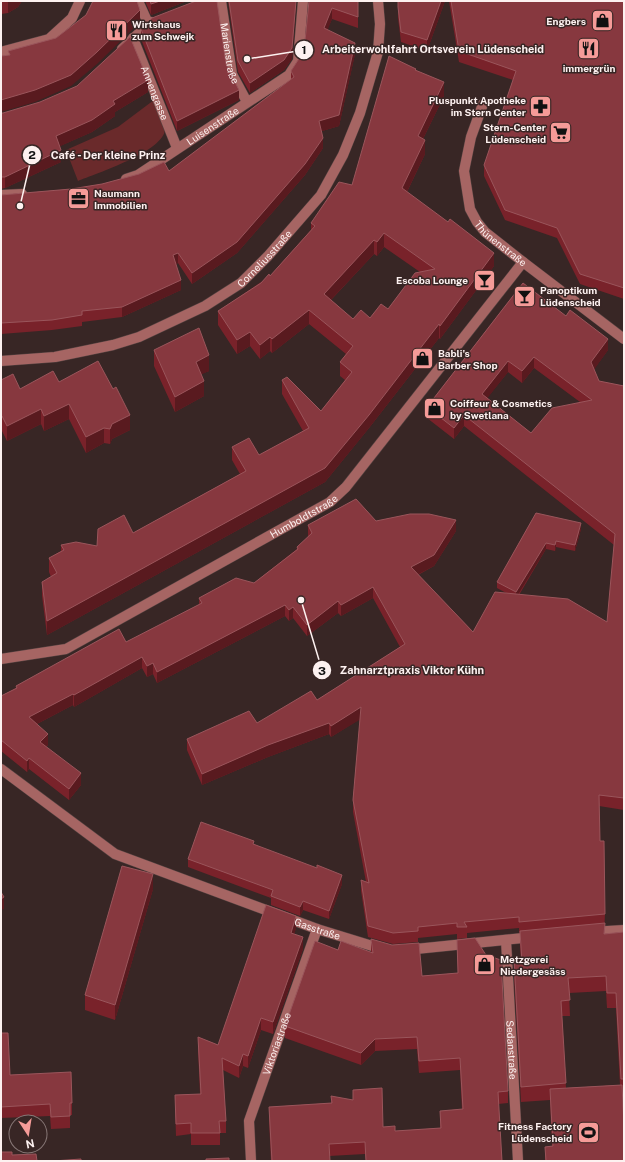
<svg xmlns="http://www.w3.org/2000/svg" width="625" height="1162" viewBox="0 0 625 1162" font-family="'Public Sans',sans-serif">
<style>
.green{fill:#6a2a2b}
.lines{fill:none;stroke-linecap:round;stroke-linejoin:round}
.minor-casing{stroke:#544241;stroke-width:11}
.minor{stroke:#a66563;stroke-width:10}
.wall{fill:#79222a;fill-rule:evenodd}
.shaded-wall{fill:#591a1f}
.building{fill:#87383f;stroke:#9a555b;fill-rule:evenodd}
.labels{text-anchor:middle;stroke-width:3;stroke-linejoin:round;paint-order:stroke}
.poi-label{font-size:10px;font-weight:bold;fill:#fdf1f0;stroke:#382625;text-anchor:start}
.street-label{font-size:10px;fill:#fdf1f0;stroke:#382625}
.leader{fill:none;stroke:#fdf1f0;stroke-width:1.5}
.callout-dot{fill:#fdf1f0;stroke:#382625;stroke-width:1.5}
.mark-label{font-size:12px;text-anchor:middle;font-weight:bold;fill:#111}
.callout-label{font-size:11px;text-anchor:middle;font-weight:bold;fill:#fdf1f0;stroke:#382625;stroke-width:3;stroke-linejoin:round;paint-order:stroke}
</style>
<rect width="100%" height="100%" fill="#382625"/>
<path class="green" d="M154,100C157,108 165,120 165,129C165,151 95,174 78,181L66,150L118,127Z"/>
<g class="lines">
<defs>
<g id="minor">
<path d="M138,1L148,23"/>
<path id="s1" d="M221,1L232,74L247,102"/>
<path id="s2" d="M133,38L177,148"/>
<path d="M122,49L151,22"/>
<path d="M1,52L49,39L72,18L80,1"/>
<path id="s3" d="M483,104L471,137L464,171L470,209L477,222L485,232L523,262L624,339"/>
<path id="s4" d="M126,179L138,175L289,75L298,61L303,1"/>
<path d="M1,195L22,194"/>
<path id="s5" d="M1,361L55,357L113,345L139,337L205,306L241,283L268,256L321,195L343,155L360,113L378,52L380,24L378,1"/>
<path id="s6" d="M1,659L66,649L330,502L346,487L523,262"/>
<path id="s7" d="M1,769L115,854L317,929L382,949"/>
<path d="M591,932L624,930"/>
<path id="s8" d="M506,940L518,1161"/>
<path d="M406,950L533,937"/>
<path id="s9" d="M251,1161L249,1121L317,929"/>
</g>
</defs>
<use href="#minor" class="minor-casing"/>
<use href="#minor" class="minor"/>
</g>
<path class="wall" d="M1,1H22L18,7L8,13L1,14Z
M145,1H187L151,15Z
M228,1H296L292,59L284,70L250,93L238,72Z
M309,1H358V28L332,19L327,30L355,54L339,126L322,131L323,148L305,175L237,253L192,284L178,263L176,264L181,290L122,317L82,322V326L52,330L1,334V195L71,189L102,184L169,171L291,80V71L304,51Z
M398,1H445L427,51L401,42L398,18Z
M449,1H624V299L580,284L557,238L505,220L484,176V165L513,80L459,62Z
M141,29L226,64L239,100L177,131L141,39Z
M416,70L444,96L423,139L425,154L407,192L494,266L440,339L439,338L369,428L325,482L47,635L42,596V582L51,577L49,572V558L61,551V545L97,546L133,533L240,474L232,460V447L259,455L303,431L282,394V380L321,411L345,380L340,376V362L346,354L309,324L272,353L270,351L260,359L250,346L237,354L218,325V311L270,276L311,230V223L352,185ZM384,247L420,272L388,309L370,318L353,319L331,300L374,254L377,256Z
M148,92L115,112V116L92,132L60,146L61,162L5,188L1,189V113H3Z
M523,283L608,350L594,369L599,381L624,386V810L599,806L600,841L605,914L604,934L624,932V1094H622L624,1161H545V1147L552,1146L550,1100L521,1102L514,976V960L521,962L520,946V933H519V928L467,933V938L457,939V934L418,938V942L393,944L368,937L361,891V880L366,882L353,812V800L360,719L331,737L329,734L268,757L202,785L187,750V739L257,723L317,700L400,647L373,598L341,616L338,613L307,636L293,618L289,621L285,616L157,683L153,674L147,677L142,668L74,707L73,705L37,724L48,745L46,747L81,785L69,800L29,769L27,772L1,751V696L16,688V686L126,642L199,605V598L254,583L297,549V547L308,537V525L376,521L456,531L434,566L418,575L473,632L508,594L497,588V582L536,513L581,529L575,551L556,547L555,551L546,549L519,595L607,622L614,545L464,426L454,439L427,418V407ZM534,368L580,402L531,433L487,398L508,372L522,383ZM606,991L607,1008H616L620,1085L566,1088L562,1016H570L569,993Z
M154,350L209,371L201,374L204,396L175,412L154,366Z
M1,380L20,389L59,382L130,430L112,439L110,444L104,443L86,453L69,419L44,431L41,424L7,441L2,431H1Z
M254,844L342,884L329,919L303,910L300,916L271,905V898L188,867V859Z
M153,889L115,1020L85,1010V995Z
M296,928L294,934L303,949L273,1034L261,1030L248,1068L243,1066L239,1078L223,1070L226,1121V1133H220V1145H191V1134L176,1136L175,1107V1095L200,1094L198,1049V1037L218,1045Z
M371,939L422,976L458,973L457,940L508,1091V1103L498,1104L502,1161H366L365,1154L329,1156L330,1161H271L269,1120V1107L331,1103V1096L383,1127L395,1131L440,1128V1111L462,1110L460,1070L419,1073L417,1049L375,1051L361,1065L285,1038V1026L338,950L371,952Z
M1,1033L10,1075L72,1103V1115H70V1128L51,1129L50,1116L1,1118Z"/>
<path class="shaded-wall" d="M8,1H22L18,7L8,13Z
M160,1H187L151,15V4Z
M296,1L292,59L284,70L250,93V83Z
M441,1H445L427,51V40Z
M332,8V19L324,39V28Z
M140,10V22L97,64L71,86L35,102L1,112V100Z
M355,43V54L339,126L319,132V121Z
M148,80V92L115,112V116L92,132L56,148V136Z
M444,82V96L418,149V136Z
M239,90V100L177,131V121Z
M323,138V148L305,175L237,253L192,284V273Z
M425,140V154L402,202V188Z
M61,150V162L5,188V177Z
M384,233V247L377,256V242Z
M374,240V254L324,307V294Z
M178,253V263L173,266V255Z
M494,253V266L440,339V326Z
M181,280V290L122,317V307Z
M309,310V324L272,353V339Z
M439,324V338L369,428L325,482L47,635V621L325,468Z
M250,332V346L237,354V340Z
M270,337V351L260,359V345Z
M608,339V350L591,374V362Z
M209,355V371L196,377V362Z
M534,357V368L522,383V371Z
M508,361V372L482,405V394Z
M204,381V396L175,412V397Z
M69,404V419L44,431V416Z
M41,409V424L7,441V426Z
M130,415V430L112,439L110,444V429L112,424Z
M464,415V426L454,439V428Z
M1,416H2V431H1Z
M104,428V443L86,453V437Z
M456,520V531L434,566L411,578V567Z
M581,523V529L575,551V545Z
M556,541V547L555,551V545Z
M546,543V549L516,598V592Z
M373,587V598L341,616V605Z
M338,601V613L307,636V625Z
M285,605V616L157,683V672Z
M293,607V618L289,621V610Z
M142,657V668L74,707V695Z
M153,663V674L147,677V666Z
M73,694V705L29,728V717Z
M361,707V719L331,737V726Z
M329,723V734L268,757L202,785V774L268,745Z
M48,734V745L40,753V742Z
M29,758V769L27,772V761Z
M81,773V785L69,800V789Z
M153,874V889L115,1020V1005Z
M342,875V884L329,919V911Z
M4,897V909L1,910V899Z
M303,901V910L300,916V907Z
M296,916V928L291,945V933Z
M303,937V949L273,1034V1022Z
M261,1018V1030L248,1068V1056Z
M375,1039V1051L361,1065V1053Z
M243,1054V1066L239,1078V1066Z"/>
<path class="building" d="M93,1H137L140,10L97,52L71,75L35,90L1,100V56L10,55L8,51L56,38L86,15Z
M150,1H160L151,4Z
M196,1H217L226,64L239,90L177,121L141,29L152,18Z
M229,1H296L292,48L284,60L250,83L238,61Z
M309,1H358V17L332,8L324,28L355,43L339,115L319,121L323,138L305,164L237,242L192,273L178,253L173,255L181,280L122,307L82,311V315L52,320L1,323V195L71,189L102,184L139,174L164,162L169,171L294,77L291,71L304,51Z
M398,1H441L427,40L401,32L398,7Z
M451,1H624V288L580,274L557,228L505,210L484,165L516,71L459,51Z
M130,37L148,80L113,101L115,104L92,120L56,136L61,150L5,177H1V113H3L40,102L77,86Z
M389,56L416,69L415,70L444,82L418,136L425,140L402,188L448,222L450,219L494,253L440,326L439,324L369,415L325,468L47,621L42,582L57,573L49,558L64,550L61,545L76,542L97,546L98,529L124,515L133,533L246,471L232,447L249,438L259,455L309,428L282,380L287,377L321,411L352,372L340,362L353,346L309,310L272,339L270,337L260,345L250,332L237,340L218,311L261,283L269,274L270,276L315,226L311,223L339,182L352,185ZM384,233L435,269L415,273L388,309L381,304L370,318L361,310L353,319L324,294L374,240L377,242Z
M523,283L566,316L570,310L608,339L591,362L599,381L624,386V798L599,795L600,841H604L605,914L519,922V917L464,922L467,927H457V923L418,927V931L393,933L368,926L361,880L369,883L353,800L361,707L331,726L329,723L268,745L202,774L187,739L249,711L257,723L311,691L317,700L405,644L373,587L341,605L338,601L307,625L293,607L289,610L285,605L157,672L153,663L147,666L142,657L74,695L73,694L29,717L48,734L40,742L81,773L69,789L29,758L27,761L1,740V696L17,688L16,686L119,629L126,642L202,603L199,598L236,578L254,583L298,549L297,547L312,533L308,525L356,499L376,521L410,514H429L456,520L434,555L411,567L473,632L495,592L568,599L607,622L615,534L464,415L454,428L427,407ZM534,357L592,400L552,408L531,433L482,394L508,361L522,371Z
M199,328L209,355L196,362L204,381L175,397L154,350Z
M98,361L113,389L116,387L130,415L112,424L110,429L104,428L86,437L69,404L44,416L41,409L7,426L2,416H1V380L13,374L20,389L53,371L59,382Z
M536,513L581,523L575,545L556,541L555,545L546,543L516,592L497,582Z
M201,822L254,841L253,844L317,868V865L342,875L329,911L303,901L300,907L271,896L273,890L188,859Z
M122,866L153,874L115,1005L85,995Z
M1,892L4,897L1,899Z
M266,905L296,916L291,933L303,937L273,1022L261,1018L248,1056L243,1054L239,1066L222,1058L226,1121H219L220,1133H191V1123L176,1124L175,1095L201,1094L198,1037L218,1045Z
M605,923L604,934L624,932V1079H621L616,993H607L606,976L568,978L570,1000L561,1001L566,1083L521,1087L514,960L522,963L520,931Z
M475,938L486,955L501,960L508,1091L498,1092L502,1161H366L365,1142L329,1144L330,1161H272L269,1107L332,1103L331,1096L353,1100V1090L382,1088L383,1127L395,1126V1131L441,1128L440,1111L463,1109L460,1058L419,1061L417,1037L375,1039L361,1053L285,1026L315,941L338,950L341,941L373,953L371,939L392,945L419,943L422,976L458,973L457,940Z
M1,1033H8L10,1075L71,1072L72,1103H70V1116L51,1117L50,1104L1,1107Z
M622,1085L624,1126V1161H546L545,1147L553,1146L550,1089Z
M1,1152H12V1155L36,1154L37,1161H1Z
M229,1158V1161H206V1159Z
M81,1159V1161H53Z"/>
<defs>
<symbol id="shop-square" viewBox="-11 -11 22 22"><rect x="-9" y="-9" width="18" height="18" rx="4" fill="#f59b98" stroke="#382625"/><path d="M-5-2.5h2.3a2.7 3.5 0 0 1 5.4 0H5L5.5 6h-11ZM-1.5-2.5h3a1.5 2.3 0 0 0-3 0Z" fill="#111"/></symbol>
<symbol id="restaurant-square" viewBox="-11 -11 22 22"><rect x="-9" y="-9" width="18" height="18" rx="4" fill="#f59b98" stroke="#382625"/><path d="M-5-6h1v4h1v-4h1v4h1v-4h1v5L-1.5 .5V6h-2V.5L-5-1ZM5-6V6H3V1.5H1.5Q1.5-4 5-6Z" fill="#111"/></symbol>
<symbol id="pharmacy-square" viewBox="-11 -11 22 22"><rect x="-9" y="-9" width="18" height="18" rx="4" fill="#f59b98" stroke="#382625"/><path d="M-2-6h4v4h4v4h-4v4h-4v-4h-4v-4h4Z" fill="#111"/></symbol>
<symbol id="supermarket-square" viewBox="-11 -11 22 22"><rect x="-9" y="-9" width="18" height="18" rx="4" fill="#f59b98" stroke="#382625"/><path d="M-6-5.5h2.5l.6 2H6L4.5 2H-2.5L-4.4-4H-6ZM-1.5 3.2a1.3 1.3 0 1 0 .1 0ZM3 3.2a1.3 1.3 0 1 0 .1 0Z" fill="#111"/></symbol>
<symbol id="office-square" viewBox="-11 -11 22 22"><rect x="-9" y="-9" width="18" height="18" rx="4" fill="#f59b98" stroke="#382625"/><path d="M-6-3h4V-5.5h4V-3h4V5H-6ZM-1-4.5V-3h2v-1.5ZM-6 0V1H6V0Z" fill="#111"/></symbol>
<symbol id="bar-square" viewBox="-11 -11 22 22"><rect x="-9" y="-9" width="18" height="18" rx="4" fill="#f59b98" stroke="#382625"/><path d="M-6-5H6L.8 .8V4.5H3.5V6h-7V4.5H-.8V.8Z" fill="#111"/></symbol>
<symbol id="stadium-square" viewBox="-11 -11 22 22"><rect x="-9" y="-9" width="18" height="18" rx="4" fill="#f59b98" stroke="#382625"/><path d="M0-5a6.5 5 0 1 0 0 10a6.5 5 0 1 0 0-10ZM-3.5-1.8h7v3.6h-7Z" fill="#111"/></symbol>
</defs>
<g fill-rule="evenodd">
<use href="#shop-square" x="590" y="8" width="25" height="25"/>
<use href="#restaurant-square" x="104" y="18" width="25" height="25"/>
<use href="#restaurant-square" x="576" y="36" width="25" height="25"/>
<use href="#pharmacy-square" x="528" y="94" width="25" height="25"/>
<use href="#supermarket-square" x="548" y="120" width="25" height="25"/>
<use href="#office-square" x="66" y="186" width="25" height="25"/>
<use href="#bar-square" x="472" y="268" width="25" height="25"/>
<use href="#bar-square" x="512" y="284" width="25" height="25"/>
<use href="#shop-square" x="410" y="346" width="25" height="25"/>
<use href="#shop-square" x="422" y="396" width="25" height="25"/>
<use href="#shop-square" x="472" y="952" width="25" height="25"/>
<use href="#stadium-square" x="576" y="1120" width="25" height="25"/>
</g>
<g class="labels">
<g class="poi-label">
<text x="586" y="25" text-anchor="end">Engbers</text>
<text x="132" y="28">Wirtshaus<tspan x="132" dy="12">zum Schwejk</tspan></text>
<text x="589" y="72" text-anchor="middle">immergrün</text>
<text x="526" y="104" text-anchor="end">Pluspunkt Apotheke<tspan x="526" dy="12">im Stern Center</tspan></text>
<text x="546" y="131" text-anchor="end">Stern-Center<tspan x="546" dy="12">Lüdenscheid</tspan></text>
<text x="94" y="197">Naumann<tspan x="94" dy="12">Immobilien</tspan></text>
<text x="468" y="284" text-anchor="end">Escoba Lounge</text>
<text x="540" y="294">Panoptikum<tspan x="540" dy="12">Lüdenscheid</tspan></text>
<text x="438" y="357">Babli's<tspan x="438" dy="12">Barber Shop</tspan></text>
<text x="450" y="407">Coiffeur &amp; Cosmetics<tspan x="450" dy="12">by Swetlana</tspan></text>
<text x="500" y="963">Metzgerei<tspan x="500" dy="12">Niedergesäss</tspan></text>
<text x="572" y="1130" text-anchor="end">Fitness Factory<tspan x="572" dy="12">Lüdenscheid</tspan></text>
</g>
<g class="street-label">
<text dy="4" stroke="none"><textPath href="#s1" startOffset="53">Marienstraße</textPath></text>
<text dy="4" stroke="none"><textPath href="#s2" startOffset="59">Annengasse</textPath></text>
<text dy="4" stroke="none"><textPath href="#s4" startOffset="102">Luisenstraße</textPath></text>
<text dy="4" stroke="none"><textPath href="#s3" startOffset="155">Thünenstraße</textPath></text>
<text dy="4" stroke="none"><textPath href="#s5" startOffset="290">Corneliusstraße</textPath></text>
<text dy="4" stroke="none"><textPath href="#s6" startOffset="338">Humboldtstraße</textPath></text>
<text dy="4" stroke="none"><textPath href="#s7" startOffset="358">Gasstraße</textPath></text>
<text dy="4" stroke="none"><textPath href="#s9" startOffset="122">Viktoriastraße</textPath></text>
<text dy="4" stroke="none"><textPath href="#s8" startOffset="110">Sedanstraße</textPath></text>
</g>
</g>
<path class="leader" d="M247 59L304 50M20 206L32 155M301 600L322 670"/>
<g class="callout-dot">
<circle cx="247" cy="59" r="4"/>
<circle cx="20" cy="206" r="4"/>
<circle cx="301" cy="600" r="4"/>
<circle cx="304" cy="50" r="10"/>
<circle cx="32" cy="155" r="10"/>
<circle cx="322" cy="670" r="10"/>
</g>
<g class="mark-label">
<text x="304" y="54">1</text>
<text x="32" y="159">2</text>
<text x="322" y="675">3</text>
</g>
<g class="callout-label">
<text x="433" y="53">Arbeiterwohlfahrt Ortsverein Lüdenscheid</text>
<text x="108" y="159">Café - Der kleine Prinz</text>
<text x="412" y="674">Zahnarztpraxis Viktor Kühn</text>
</g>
<rect width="625" height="1162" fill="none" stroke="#fdf1f0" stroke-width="4"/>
<g transform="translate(28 1134) rotate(168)"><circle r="19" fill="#382625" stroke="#877776"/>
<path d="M0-3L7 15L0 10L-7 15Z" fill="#f59b98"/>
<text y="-6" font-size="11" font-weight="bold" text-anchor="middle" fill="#fdf1f0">N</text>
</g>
</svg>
